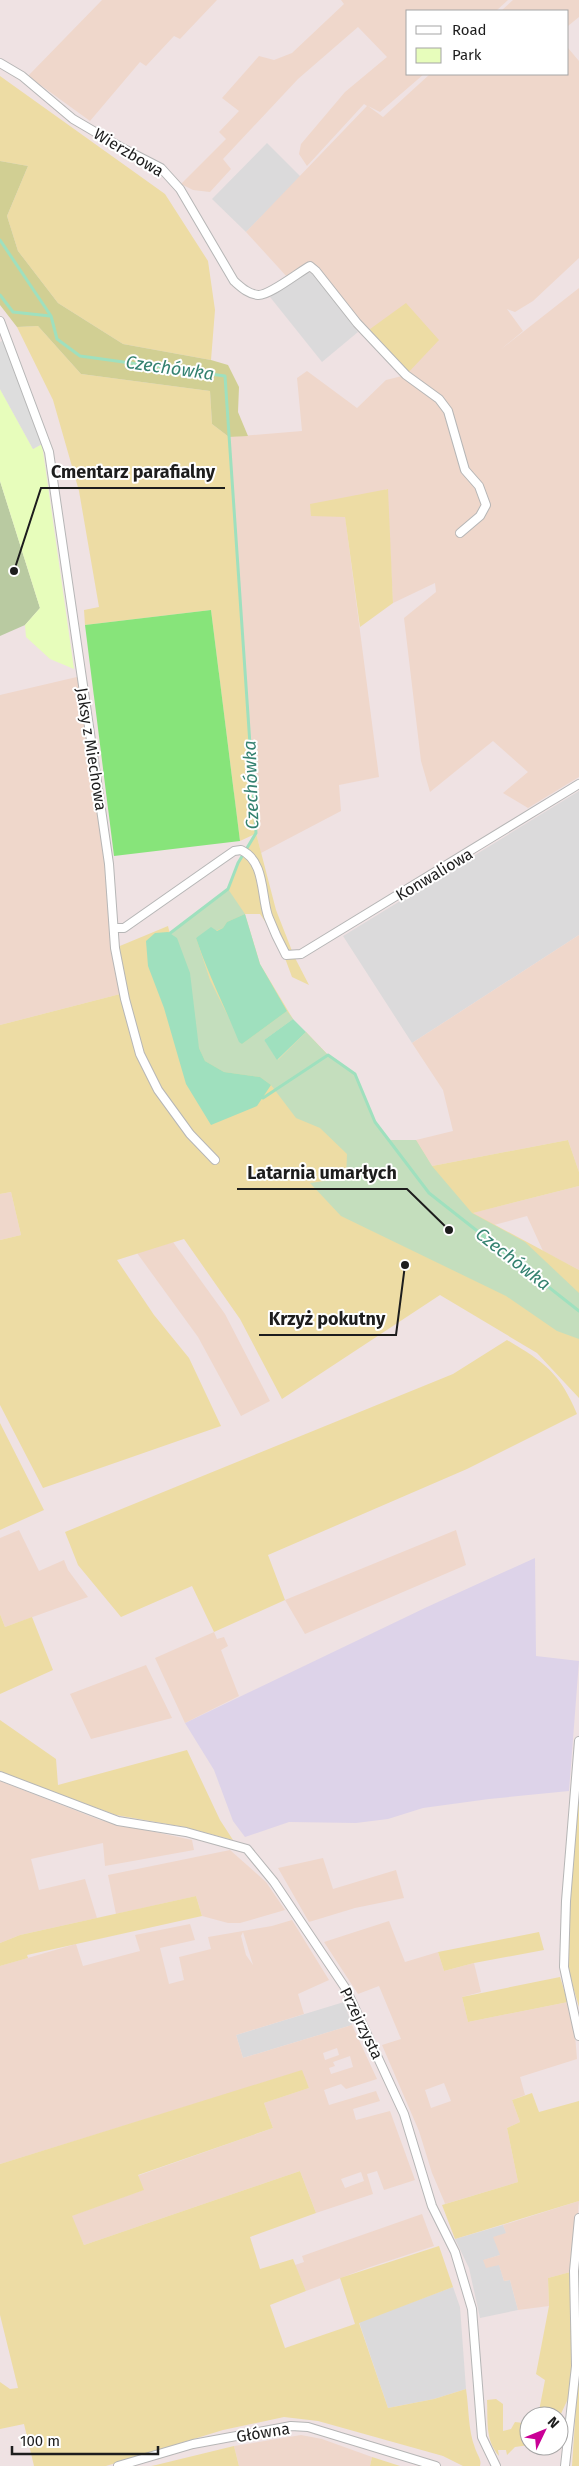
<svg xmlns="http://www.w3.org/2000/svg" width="579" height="2466" viewBox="0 0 579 2466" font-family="'Fira Sans',sans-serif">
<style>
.residential{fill:#dbdadb}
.industrial{fill:#ddd3e9}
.farmland{fill:#efd7cb;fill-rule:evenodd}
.grass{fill:#eddca4}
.forest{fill:#d1cf93}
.wetland{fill:#c4debd}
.cemetery{fill:#b9caa1}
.park{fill:#e7fdbb}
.pitch{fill:#87e47a}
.parking{fill:#ddd}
.water{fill:#9fe0be}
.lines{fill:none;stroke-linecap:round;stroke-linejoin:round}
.stream{stroke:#9fe0be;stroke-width:3}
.minor-casing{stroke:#b6b6b6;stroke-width:10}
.minor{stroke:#fff;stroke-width:8}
.labels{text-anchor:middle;stroke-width:4;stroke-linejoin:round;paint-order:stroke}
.street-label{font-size:16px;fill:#1d1d1d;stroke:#fff}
.water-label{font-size:18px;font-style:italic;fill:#348270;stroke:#fff}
.leader{fill:none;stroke:#1d1d1d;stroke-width:2}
.callout-dot{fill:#1d1d1d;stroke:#fff;stroke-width:2}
.callout-label{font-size:18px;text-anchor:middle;font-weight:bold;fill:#1d1d1d;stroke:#fff;stroke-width:4;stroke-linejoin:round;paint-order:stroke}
</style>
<rect width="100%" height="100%" fill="#efe2e3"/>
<path class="residential" d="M267,143L301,177L246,232L212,199Z
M306,272L314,274L358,332L322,362L270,297Z
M579,791V935L412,1043L343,936Z
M344,2002L352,2025L243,2058L236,2035Z
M503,2225L506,2232L500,2255L484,2260L499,2264L504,2281L510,2280L518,2310L480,2318L469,2268L455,2239Z
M453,2287L460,2307L466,2389L434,2399L388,2408L359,2322Z"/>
<path class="industrial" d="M535,1558L536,1656L579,1661L569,1791L489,1799L423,1808L388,1819L356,1823L289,1822L245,1837L233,1821L214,1770L185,1723L427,1607Z"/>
<path class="farmland" d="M102,0H217L180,39L174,36L146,66L140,62L90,121L28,76Z
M341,0H508L496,11H408V74H424L380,112L368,106L383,117L430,74H568V48L579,61V258L533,301L515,312L507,309L523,331L500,350L579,288V777L528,808L503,793L528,772L493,741L430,792L421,761L404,618L436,592L435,583L393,603L387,489L312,516H345L379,777L339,785L341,811L261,853L256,833L229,437L302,431L297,378L307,371L357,408L386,380L406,375L310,266L288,278L246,232L367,106L364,104L307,166L299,154L301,144L345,92L387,57L358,27L298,79L223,159L231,169L210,192L193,190L181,184L226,139L219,132L239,111L222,98L259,56L274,60L292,53L344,4Z
M513,0H579V17L568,26V11H501Z
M81,676L124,993L0,1025V695Z
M579,935V1172L568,1140L432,1166L416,1140L453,1131L443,1090L412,1043Z
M579,1186V1270L543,1251L527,1216L494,1225L472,1213Z
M11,1192L21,1235L0,1240V1194Z
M173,1242L225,1314L270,1401L241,1416L198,1337L137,1253Z
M19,1530L39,1571L64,1560L68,1570L88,1597L5,1627L0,1614V1538Z
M456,1530L466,1565L305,1634L285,1600Z
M214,1632L217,1639L224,1637L228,1646L221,1650L239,1696L185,1723L155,1658Z
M146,1665L172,1718L91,1739L70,1694Z
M0,1781L100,1820L192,1840L194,1850L105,1866L103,1843L31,1859L39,1890L85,1879L97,1918L20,1935L0,1943Z
M230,1850L266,1882L285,1910L240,1923H228L202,1916L196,1896L116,1914L108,1875Z
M323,1858L333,1889L396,1870L404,1898L355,1908L309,1922L278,1868Z
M292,1920L329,1980L298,1994L304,2014L236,2035L243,2058L352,2025L377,2079L346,2089L341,2084L324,2090L329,2105L376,2091L380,2101L353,2109L356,2120L390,2111L415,2180L384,2190L377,2171L367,2174L373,2194L316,2213L300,2171L84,2245L71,2216L143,2190L137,2176L273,2128L264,2103L309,2088L301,2071L0,2164V1966L76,1944L83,1966L140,1951L135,1935L190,1924L195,1940L160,1948L169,1984L184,1980L179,1957L211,1949L208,1937L272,1926ZM243,1932L253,1965L246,1955L241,1936ZM337,2048L339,2055L325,2060L323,2053ZM350,2056L353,2067L331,2074L329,2068L335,2066L333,2062ZM361,2172L364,2181L345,2188L341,2179Z
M389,1921L405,1962L438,1952L444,1971L474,1963L481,1992L462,1997L468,2022L568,2002L574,2023L577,2059L520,2077L525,2095L512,2100L520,2122L507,2128L518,2182L445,2204L444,2201L432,2173L419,2131L382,2045L401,2039L379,1986L358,1994L324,1942ZM444,2083L451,2101L431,2108L425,2090Z
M579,2201L574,2271L548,2278L549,2306L518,2310L510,2280L504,2281L499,2265L486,2268L483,2260L500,2255L493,2237L506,2233L503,2225Z
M422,2214L434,2246L367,2268L306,2291L295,2265L304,2262L302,2256Z
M301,2435L322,2439L372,2457L370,2466H239L234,2446Z"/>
<path class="grass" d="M0,76L165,194L208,261L215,310L211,360L123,344L58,303L18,251L7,216L28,166L0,161Z
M406,303L439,340L406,375L366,332Z
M38,326L81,374L210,391L212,424L229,437L256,833L276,910L294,956L309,985L292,977L279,942L260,914H245L260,964L293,1019L264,1040L277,1060L306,1032L328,1055L355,1074L375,1122L389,1140H416L432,1166L568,1140L579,1172V1186L473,1213L579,1270V1398L537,1353L440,1295L282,1399L240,1319L184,1239L117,1260L154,1315L189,1358L221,1426L43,1488L0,1405V1240L21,1235L11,1192L0,1194V1025L124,993L115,948L168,926L170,934L228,889L238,863L255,834L240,841L211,610L85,625L84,610L99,607L79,491L53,400L17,327Z
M388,489L393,603L360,627L345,517L311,516L310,504Z
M507,1340C544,1362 560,1373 577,1414L467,1469L268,1555L285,1600L214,1632L192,1586L121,1617L78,1565L65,1532L453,1374Z
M0,1423L44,1510L0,1530Z
M0,1614L5,1627L32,1617L53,1670L0,1694Z
M0,1720L56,1759L58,1785L187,1750L220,1820L233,1840L184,1827L116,1815L0,1772Z
M579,1759V2007L566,1963L567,1922Z
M196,1896L202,1916L27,1955L28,1958L0,1966V1943L20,1935Z
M539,1932L544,1950L474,1963L444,1971L438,1952Z
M560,1977L568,2002L468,2022L462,1997Z
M302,2070L309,2088L264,2103L273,2128L138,2175L144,2190L72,2216L84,2245L300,2171L316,2213L250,2237L260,2269L293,2259L306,2291L270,2305L285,2348L355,2324L340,2278L439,2246L453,2287L359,2323L388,2408L434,2399L466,2389C469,2408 468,2430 475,2448C477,2455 482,2459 480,2466H463L443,2456L318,2421L284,2417L223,2430L106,2466H34L24,2424L0,2429V2382L10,2389L18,2388L0,2315V2164Z
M532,2093L539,2112L579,2101V2201L455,2239L442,2205L518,2182L507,2128L520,2122L512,2100Z
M574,2271L573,2388L559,2418V2416H538L545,2380L536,2374L549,2306L548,2278Z
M579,2362V2466H572Z
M496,2399L503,2404V2431L511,2429L515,2422L523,2423L522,2429L529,2430V2445L515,2447L507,2455L506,2450H498L499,2456C485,2440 488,2421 487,2400Z
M234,2446L239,2466H151L156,2465Z
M372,2457L400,2466H370Z"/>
<path class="forest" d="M0,161L28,166L7,216L18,251L58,303L123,344L211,360L228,365L239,387L238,412L248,436L229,437L212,424L210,391L81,374L38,326L17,327L0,305Z"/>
<path class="wetland" d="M228,889L245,914L227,922L223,928L196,938L210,980L242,1044L287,1011L293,1019L264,1040L278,1060L306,1032L328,1055L355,1074L375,1122L389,1140H416L432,1166L472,1213L525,1242L579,1293V1339L557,1331L506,1296L341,1216L310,1183L346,1178L347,1154L320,1128L296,1118L271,1085L260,1077L224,1072L205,1061L199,1048L169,934Z"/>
<path class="cemetery" d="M0,481L40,608L25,625L0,636Z"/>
<path class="park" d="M0,389L33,449L42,444L74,669L50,659L26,637L25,625L40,608L0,481Z"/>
<path class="pitch" d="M211,610L240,841L114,856L85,625Z"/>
<path class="parking" d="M4,340L42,444L33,449L0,389V342Z"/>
<path class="water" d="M245,914L260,964L287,1011L242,1044L239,1042C225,1007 208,974 196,938L211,927L217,931L223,928L227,922Z
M168,932L177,938L190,973L199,1048L205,1061L224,1072L260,1077L271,1085L257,1106L211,1125L186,1084L164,1008L148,966L146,941L155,933Z
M293,1019L306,1032L277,1060L264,1040Z"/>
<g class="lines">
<path class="stream" d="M0,240L51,316L57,339L80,356L225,376L256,833L238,863L228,889L169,934
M0,295L13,312L50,316
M261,1097L263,1098L328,1055L355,1074L375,1122L429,1193L579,1311"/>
<defs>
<path id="minor" d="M0,63L22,76L73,119L124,149L161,168L180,189L234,281C241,287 248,294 258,295C269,296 299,272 310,266L316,271L357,323L406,375L439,399L448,411L465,470L479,486L486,505L480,516L460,533
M0,321L49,452L109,864L115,948L125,999L140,1054L158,1090L190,1134L215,1160
M114,928H124L221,860L234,851L241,850C265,861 261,895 268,916C273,929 279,942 286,955L301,954L579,784
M579,1741L566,1901L564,1967L579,2036
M0,1776L118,1821L186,1832L247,1849L274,1882L346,1989L404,2114L432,2206L455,2252L472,2309L482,2437L496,2466
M118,2466L193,2444L291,2426L308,2427L436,2466
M565,2466L576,2366L574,2271L579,2218"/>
</defs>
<use href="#minor" class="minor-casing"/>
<use href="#minor" class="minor"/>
</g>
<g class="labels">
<g class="street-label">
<text transform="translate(129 152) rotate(31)" y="6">Wierzbowa</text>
<text transform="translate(92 749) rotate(81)" y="6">Jaksy z Miechowa</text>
<text transform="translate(434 874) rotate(-31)" y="6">Konwaliowa</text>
<text transform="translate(362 2023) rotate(64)" y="6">Przejrzysta</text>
<text transform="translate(263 2432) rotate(-9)" y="6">Główna</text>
</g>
<g class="water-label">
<text transform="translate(170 368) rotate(8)" y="6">Czechówka</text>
<text transform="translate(251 785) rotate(-92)" y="6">Czechówka</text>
<text transform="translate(513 1259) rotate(38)" y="6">Czechówka</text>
</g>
</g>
<path class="leader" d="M14 571L41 488H225M449 1230L407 1189H237M405 1265L396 1335H259"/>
<g class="callout-dot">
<circle cx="14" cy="571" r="5"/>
<circle cx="449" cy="1230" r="5"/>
<circle cx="405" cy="1265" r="5"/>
</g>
<g class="callout-label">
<text x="133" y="478">Cmentarz parafialny</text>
<text x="322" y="1179">Latarnia umarłych</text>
<text x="327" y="1325">Krzyż pokutny</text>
</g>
<rect x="406" y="10" width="162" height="65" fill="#ffffff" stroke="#a5a5a5"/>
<rect x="416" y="26" width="25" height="8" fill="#ffffff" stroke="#a5a5a5"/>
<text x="452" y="35" font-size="15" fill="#1d1d1d">Road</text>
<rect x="416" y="48" width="25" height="15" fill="#e7fdbb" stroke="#a5a5a5"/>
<text x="452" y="60" font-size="15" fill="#1d1d1d">Park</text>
<g transform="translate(544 2431) rotate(47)"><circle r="24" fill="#ffffff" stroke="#a5a5a5"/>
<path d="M0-4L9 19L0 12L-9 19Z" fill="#ca0096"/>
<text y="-8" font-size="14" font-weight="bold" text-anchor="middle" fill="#1d1d1d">N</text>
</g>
<path d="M12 2446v8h146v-8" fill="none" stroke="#1d1d1d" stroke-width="2.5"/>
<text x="20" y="2446" font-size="15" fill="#1d1d1d" stroke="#ffffff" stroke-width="4" paint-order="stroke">100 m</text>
</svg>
